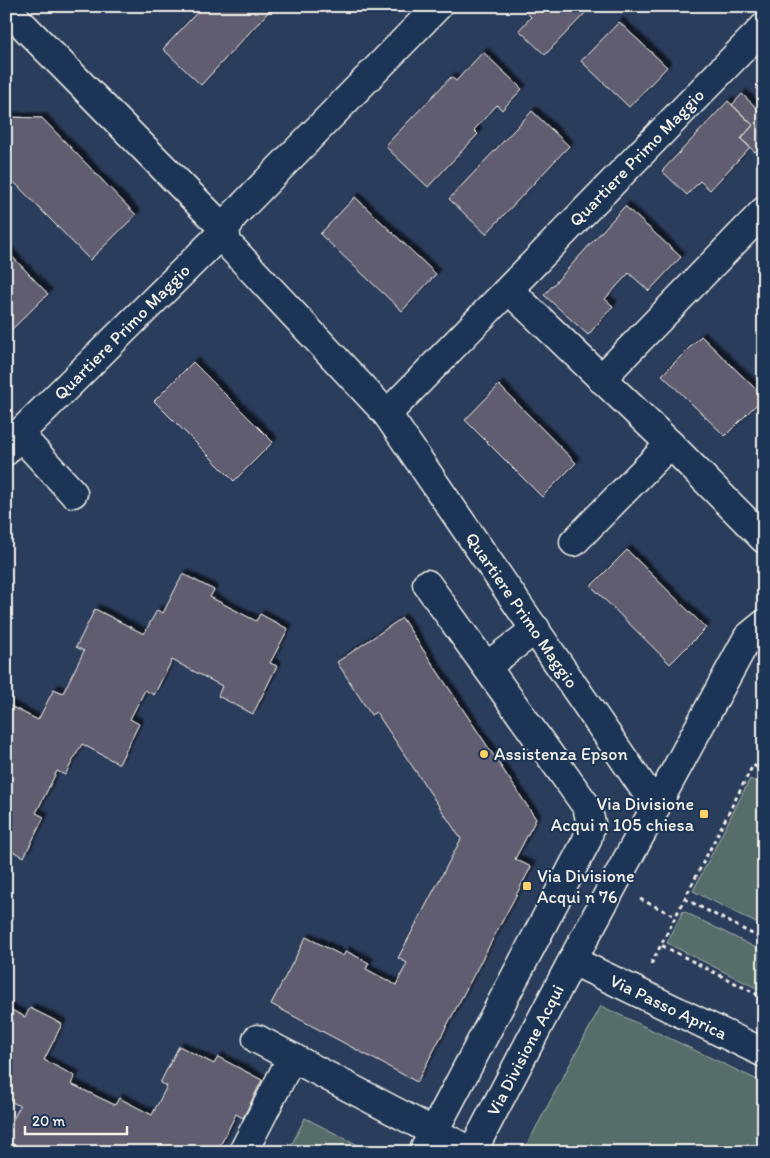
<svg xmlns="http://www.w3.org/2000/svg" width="770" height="1158" viewBox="0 0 770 1158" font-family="Itim,sans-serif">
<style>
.green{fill:#566d69;stroke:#a5afa8}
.building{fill:#615d6f;stroke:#f4f1e8;filter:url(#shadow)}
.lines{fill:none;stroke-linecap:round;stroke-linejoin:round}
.street-casing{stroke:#f4f1e8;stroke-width:31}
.path{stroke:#f4f1e8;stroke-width:3;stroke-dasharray:4 4;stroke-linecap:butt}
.street{stroke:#1d3557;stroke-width:28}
.poi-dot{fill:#ffd166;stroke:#1d3557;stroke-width:2}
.labels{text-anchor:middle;stroke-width:4.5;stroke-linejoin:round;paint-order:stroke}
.street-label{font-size:18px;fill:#f4f1e8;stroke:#1d3557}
.poi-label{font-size:18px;fill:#f4f1e8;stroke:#1d3557;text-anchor:start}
</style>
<defs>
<filter id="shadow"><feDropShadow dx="4.5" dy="-4.5" stdDeviation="1" flood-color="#0009"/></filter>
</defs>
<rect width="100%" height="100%" fill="#2b3d5c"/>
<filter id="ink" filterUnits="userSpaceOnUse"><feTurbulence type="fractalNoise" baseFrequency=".02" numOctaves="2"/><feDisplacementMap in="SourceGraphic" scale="10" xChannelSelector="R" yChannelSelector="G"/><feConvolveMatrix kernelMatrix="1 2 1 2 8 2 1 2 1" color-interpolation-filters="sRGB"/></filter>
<g filter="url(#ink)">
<path class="green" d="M750,779L764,786V906L756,923L693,891Z
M683,911L764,952V992L667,943Z
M601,1006L764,1083V1152H523Z
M305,1118L372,1152H288Z"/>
<path class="building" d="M203,6H274L201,85L163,49Z
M524,6H592L545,55L519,30L531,17L522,8Z
M619,22L667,67L629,107L581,61Z
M483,52L522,89L502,110L497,105L474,130L478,134L428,187L385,146L451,77L456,81Z
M742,94L764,115V144L755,152L741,139L753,125L732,105Z
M728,101L753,125L741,139L750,147L710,190L700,181L687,195L662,171Z
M532,111L569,146L486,234L449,199Z
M6,117L42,118L136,215L90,260L12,180L6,183Z
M355,197L436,274L402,311L320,234Z
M625,206L681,257L649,291L629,273L605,299L613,306L588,335L544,295Z
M7,251L48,294L6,335V252Z
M701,336L764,397L725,436L662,375Z
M193,362L273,442L234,481L154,401Z
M499,385L576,463L542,497L465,420Z
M627,550L706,628L670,664L591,586Z
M183,574L214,590L210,597L256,621L260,614L288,629L270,663L277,666L253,714L218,696L222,686L172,660L154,695L145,690L130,719L139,724L119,764L82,744L65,775L57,771L36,813L44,817L24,857L6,848V704L38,720L54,689L63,693L84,651L76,647L95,609L144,634L157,610L163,613Z
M402,618L536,819L515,859L531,867L417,1082L271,1004L306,937L343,956L346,951L369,963L366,969L396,985L407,963L398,958L461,839L376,712L371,715L337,662Z
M6,1007L25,1017L30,1008L62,1024L44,1060L75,1076L71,1084L115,1105L119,1098L152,1115L167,1086L160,1083L179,1046L214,1064L218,1057L262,1080L243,1118L236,1114L217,1152H28L6,1141V1133L20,1106L6,1099Z"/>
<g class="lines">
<defs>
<g id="street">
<path id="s1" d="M438,6L233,216L225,230L227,243L387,414L656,806"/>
<path d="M6,8L225,230L19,434L6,451"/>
<path d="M509,290L670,444L764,539"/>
<path d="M601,379L764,211"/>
<path id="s2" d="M387,414L764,27"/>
<path d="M19,434L73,493"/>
<path d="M574,542L670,444"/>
<path d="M487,666L536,629"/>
<path id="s3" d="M573,961L764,1053"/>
<path d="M257,1039L472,1152"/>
<path d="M243,1152L292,1057"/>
<path d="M423,1152L587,840L591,823L587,807L427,584"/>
<path id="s4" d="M472,1152L579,948L748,637L764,624"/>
</g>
</defs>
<use href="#street" class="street-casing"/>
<path class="path" d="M764,771L753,765L661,945L764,998
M640,899L675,916
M685,899L764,940
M760,938L764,930
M651,964L661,945"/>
<use href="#street" class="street"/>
</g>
</g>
<g class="poi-dot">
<circle cx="484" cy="754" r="5"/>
<rect x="699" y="809" width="10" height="10" rx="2.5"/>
<rect x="522" y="881" width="10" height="10" rx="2.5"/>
</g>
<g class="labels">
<g class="street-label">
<text dy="6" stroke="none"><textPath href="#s2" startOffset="358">Quartiere Primo Maggio</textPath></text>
<text transform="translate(122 332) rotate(-45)" y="6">Quartiere Primo Maggio</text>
<text dy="6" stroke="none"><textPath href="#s1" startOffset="795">Quartiere Primo Maggio</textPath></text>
<text dy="6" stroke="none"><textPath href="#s3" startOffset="106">Via Passo Aprica</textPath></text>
<text dy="6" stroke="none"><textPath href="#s4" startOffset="115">Via Divisione Acqui</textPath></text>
</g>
<g class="poi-label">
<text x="494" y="760">Assistenza Epson</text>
<text x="694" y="810" text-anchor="end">Via Divisione<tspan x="694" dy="21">Acqui n 105 chiesa</tspan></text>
<text x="537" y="882">Via Divisione<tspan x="537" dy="21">Acqui n 76</tspan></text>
</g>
</g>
<rect width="770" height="1158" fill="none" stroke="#1d3557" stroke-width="25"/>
<rect x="12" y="12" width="745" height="1133" fill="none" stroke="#f4f1e8" stroke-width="2" filter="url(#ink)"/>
<path d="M25 1126v8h102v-8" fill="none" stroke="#f4f1e8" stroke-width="2.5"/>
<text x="32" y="1126" font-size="15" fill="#f4f1e8" stroke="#1d3557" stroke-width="4" paint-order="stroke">20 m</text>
</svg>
